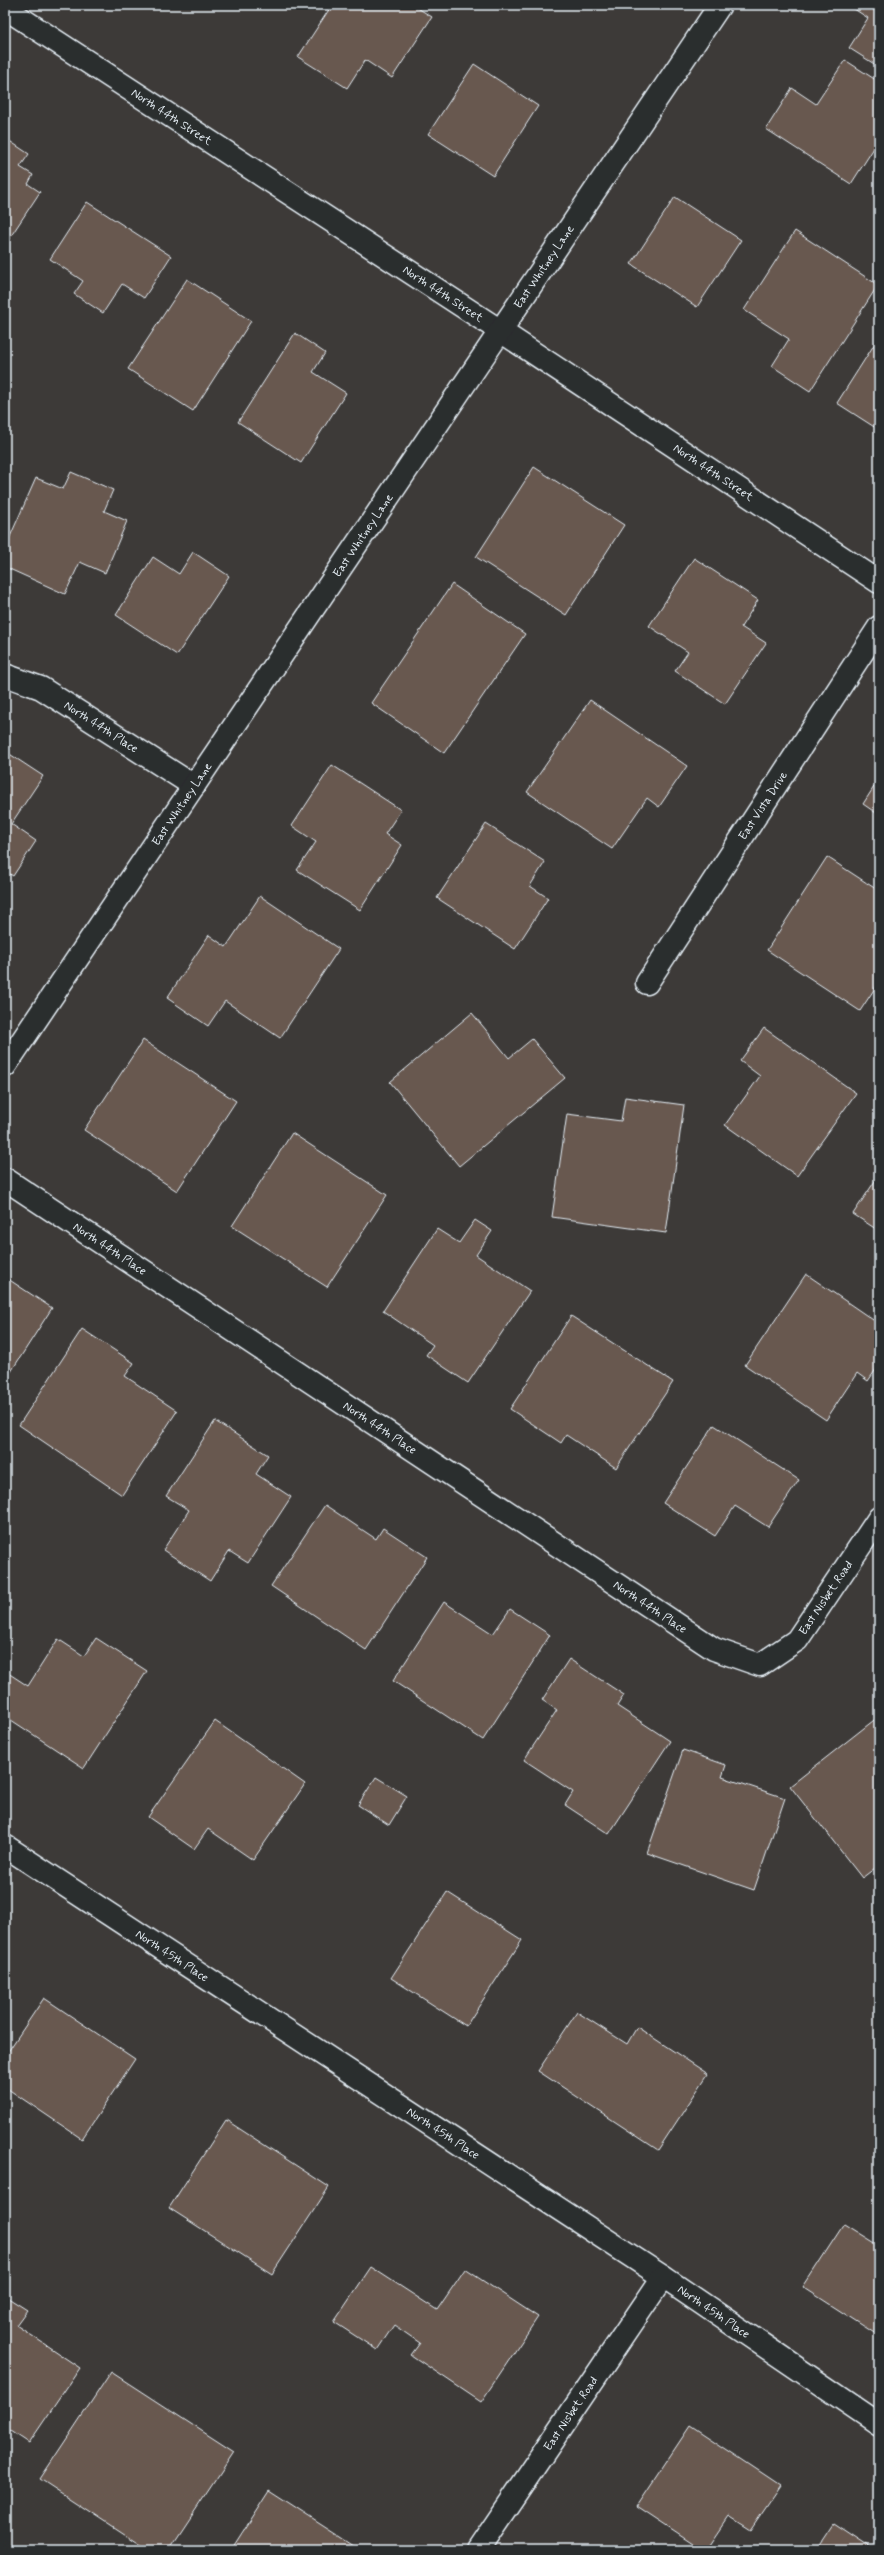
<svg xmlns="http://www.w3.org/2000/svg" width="884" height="2555" viewBox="0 0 884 2555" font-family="Mynerve,sans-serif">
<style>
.building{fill:#685850;stroke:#e8f1f8}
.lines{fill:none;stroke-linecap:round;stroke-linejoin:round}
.minor-casing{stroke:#e8f1f8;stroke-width:25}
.minor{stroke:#2a2d2e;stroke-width:22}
.labels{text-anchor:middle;stroke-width:3;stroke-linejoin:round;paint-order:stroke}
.street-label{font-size:12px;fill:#e8f1f8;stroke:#2a2d2e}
</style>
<rect width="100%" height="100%" fill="#3d3a38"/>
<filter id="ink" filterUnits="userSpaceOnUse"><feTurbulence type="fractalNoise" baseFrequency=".025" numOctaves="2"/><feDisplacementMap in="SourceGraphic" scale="8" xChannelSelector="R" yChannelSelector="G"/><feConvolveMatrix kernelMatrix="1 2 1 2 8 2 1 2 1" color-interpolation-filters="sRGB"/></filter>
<g filter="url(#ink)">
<path class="building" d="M332,5H413L432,17L392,78L365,60L347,88L298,57Z
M848,5H879V67L849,48L868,18Z
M845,60L879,82V140L851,184L766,129L792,88L816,104Z
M474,64L538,106L493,176L428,134Z
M5,138L29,154L20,167L33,175L28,184L40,192L5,245Z
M675,197L741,240L697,307L631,264Z
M87,202L171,256L144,298L122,284L103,313L74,294L83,281L50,259Z
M795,231L878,285L810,391L772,366L789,339L744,310Z
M187,279L251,321L193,411L128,369Z
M295,333L325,353L313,372L346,393L301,463L238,422Z
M879,337V430L837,403Z
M534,467L624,525L566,615L476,557Z
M71,472L113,490L104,511L127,521L105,573L80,562L65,594L5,567V548L36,478L63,489Z
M193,552L229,576L177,655L116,615L153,557L179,574Z
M694,558L758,600L741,627L766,643L725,704L675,671L688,652L649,626Z
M452,584L525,634L444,753L371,703Z
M590,700L687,766L659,807L647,798L612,849L527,792Z
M5,751L43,776L11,824L36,841L13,876L5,871Z
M332,765L401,810L385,834L402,845L360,910L297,870L316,842L292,826Z
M879,779V815L863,804Z
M486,824L545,862L530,886L548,898L515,949L437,898Z
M827,857L879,891V982L860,1011L767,950Z
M260,896L339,949L280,1038L225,1001L208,1026L167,998L209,935L226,947Z
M472,1013L509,1058L532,1039L565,1078L459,1166L390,1082Z
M764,1028L856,1093L797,1176L725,1125L760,1076L740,1061Z
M143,1040L236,1101L177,1191L84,1130Z
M625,1097L684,1105L666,1233L552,1217L567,1114L621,1121Z
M292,1133L387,1195L327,1287L232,1226Z
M879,1175V1231L853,1214Z
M475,1220L492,1231L476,1255L530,1291L468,1383L426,1355L433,1345L383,1311L437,1229L459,1243Z
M806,1274L879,1324V1365L868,1381L857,1373L826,1420L745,1365Z
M5,1277L52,1308L5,1381Z
M571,1316L673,1382L616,1468L566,1435L561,1443L510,1409Z
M82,1329L134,1363L125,1376L177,1411L122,1495L19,1425Z
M215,1421L268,1455L256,1474L291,1497L248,1563L229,1551L210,1581L163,1550L189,1510L166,1496Z
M714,1425L799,1480L768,1527L735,1506L715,1536L663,1503Z
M325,1505L376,1539L383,1528L427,1557L366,1650L271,1586Z
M444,1602L493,1634L510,1609L550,1635L483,1740L393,1681Z
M96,1638L147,1671L84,1768L5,1716V1677L8,1673L28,1686L58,1639L84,1656Z
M569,1659L624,1695L617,1706L670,1741L609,1834L565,1805L573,1792L524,1760L557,1710L542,1700Z
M878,1717L879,1865L862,1878L790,1786Z
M215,1721L305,1784L253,1860L208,1829L194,1849L148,1817Z
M683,1750L726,1765L722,1777L785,1798L754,1890L647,1853Z
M376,1777L407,1796L389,1825L358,1805Z
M447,1892L522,1940L466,2026L391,1978Z
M44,1998L135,2059L82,2139L5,2087V2056Z
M577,2012L627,2044L637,2027L708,2074L658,2150L538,2071Z
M226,2120L329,2187L272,2274L169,2208Z
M844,2224L879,2246V2336L803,2287Z
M371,2267L437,2310L465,2269L538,2317L481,2402L411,2355L420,2343L394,2325L377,2350L334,2322Z
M5,2296L27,2310L16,2325L80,2368L29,2443L5,2427Z
M111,2372L234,2452L169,2550H148L40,2479Z
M690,2426L780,2486L750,2530L728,2516L705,2550H701L636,2507Z
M269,2491L357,2548L356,2550H231Z
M834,2523L875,2550H816Z"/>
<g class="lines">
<defs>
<g id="minor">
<path id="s1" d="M5,8L502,332L879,582"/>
<path id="s2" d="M5,675L41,688L194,786"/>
<path id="s3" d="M647,983L879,627"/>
<path id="s4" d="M5,1066L720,5"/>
<path id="s5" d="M5,1179L714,1649L760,1665L797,1640L879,1518"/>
<path id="s6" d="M5,1846L663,2277L879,2424"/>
<path id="s7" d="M478,2550L663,2277"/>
</g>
</defs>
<use href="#minor" class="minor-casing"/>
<use href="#minor" class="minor"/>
</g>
</g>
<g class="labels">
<g class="street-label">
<text dy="4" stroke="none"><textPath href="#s1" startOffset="199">North 44th Street</textPath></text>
<text dy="4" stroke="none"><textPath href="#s4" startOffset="964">East Whitney Lane</textPath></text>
<text dy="4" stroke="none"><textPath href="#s1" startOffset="523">North 44th Street</textPath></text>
<text dy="4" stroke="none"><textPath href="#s1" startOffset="847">North 44th Street</textPath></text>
<text dy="4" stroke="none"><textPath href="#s4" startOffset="640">East Whitney Lane</textPath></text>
<text dy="4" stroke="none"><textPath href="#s2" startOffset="110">North 44th Place</textPath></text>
<text dy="4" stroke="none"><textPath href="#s4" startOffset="316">East Whitney Lane</textPath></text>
<text dy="4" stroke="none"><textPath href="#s3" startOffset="212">East Vista Drive</textPath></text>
<text dy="4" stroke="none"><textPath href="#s5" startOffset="126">North 44th Place</textPath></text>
<text dy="4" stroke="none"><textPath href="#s5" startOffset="450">North 44th Place</textPath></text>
<text dy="4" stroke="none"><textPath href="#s5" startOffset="995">East Nisbet Road</textPath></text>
<text dy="4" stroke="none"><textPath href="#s5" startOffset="774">North 44th Place</textPath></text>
<text dy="4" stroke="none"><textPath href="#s6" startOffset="200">North 45th Place</textPath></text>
<text dy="4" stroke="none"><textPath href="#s6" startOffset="524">North 45th Place</textPath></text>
<text dy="4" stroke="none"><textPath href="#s6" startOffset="848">North 45th Place</textPath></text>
<text dy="4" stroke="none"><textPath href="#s7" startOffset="165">East Nisbet Road</textPath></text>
</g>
</g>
<rect width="884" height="2555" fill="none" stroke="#2a2d2e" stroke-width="20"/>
<rect x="10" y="10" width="864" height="2535" fill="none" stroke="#e8f1f8" stroke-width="1.5" filter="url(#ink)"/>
</svg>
